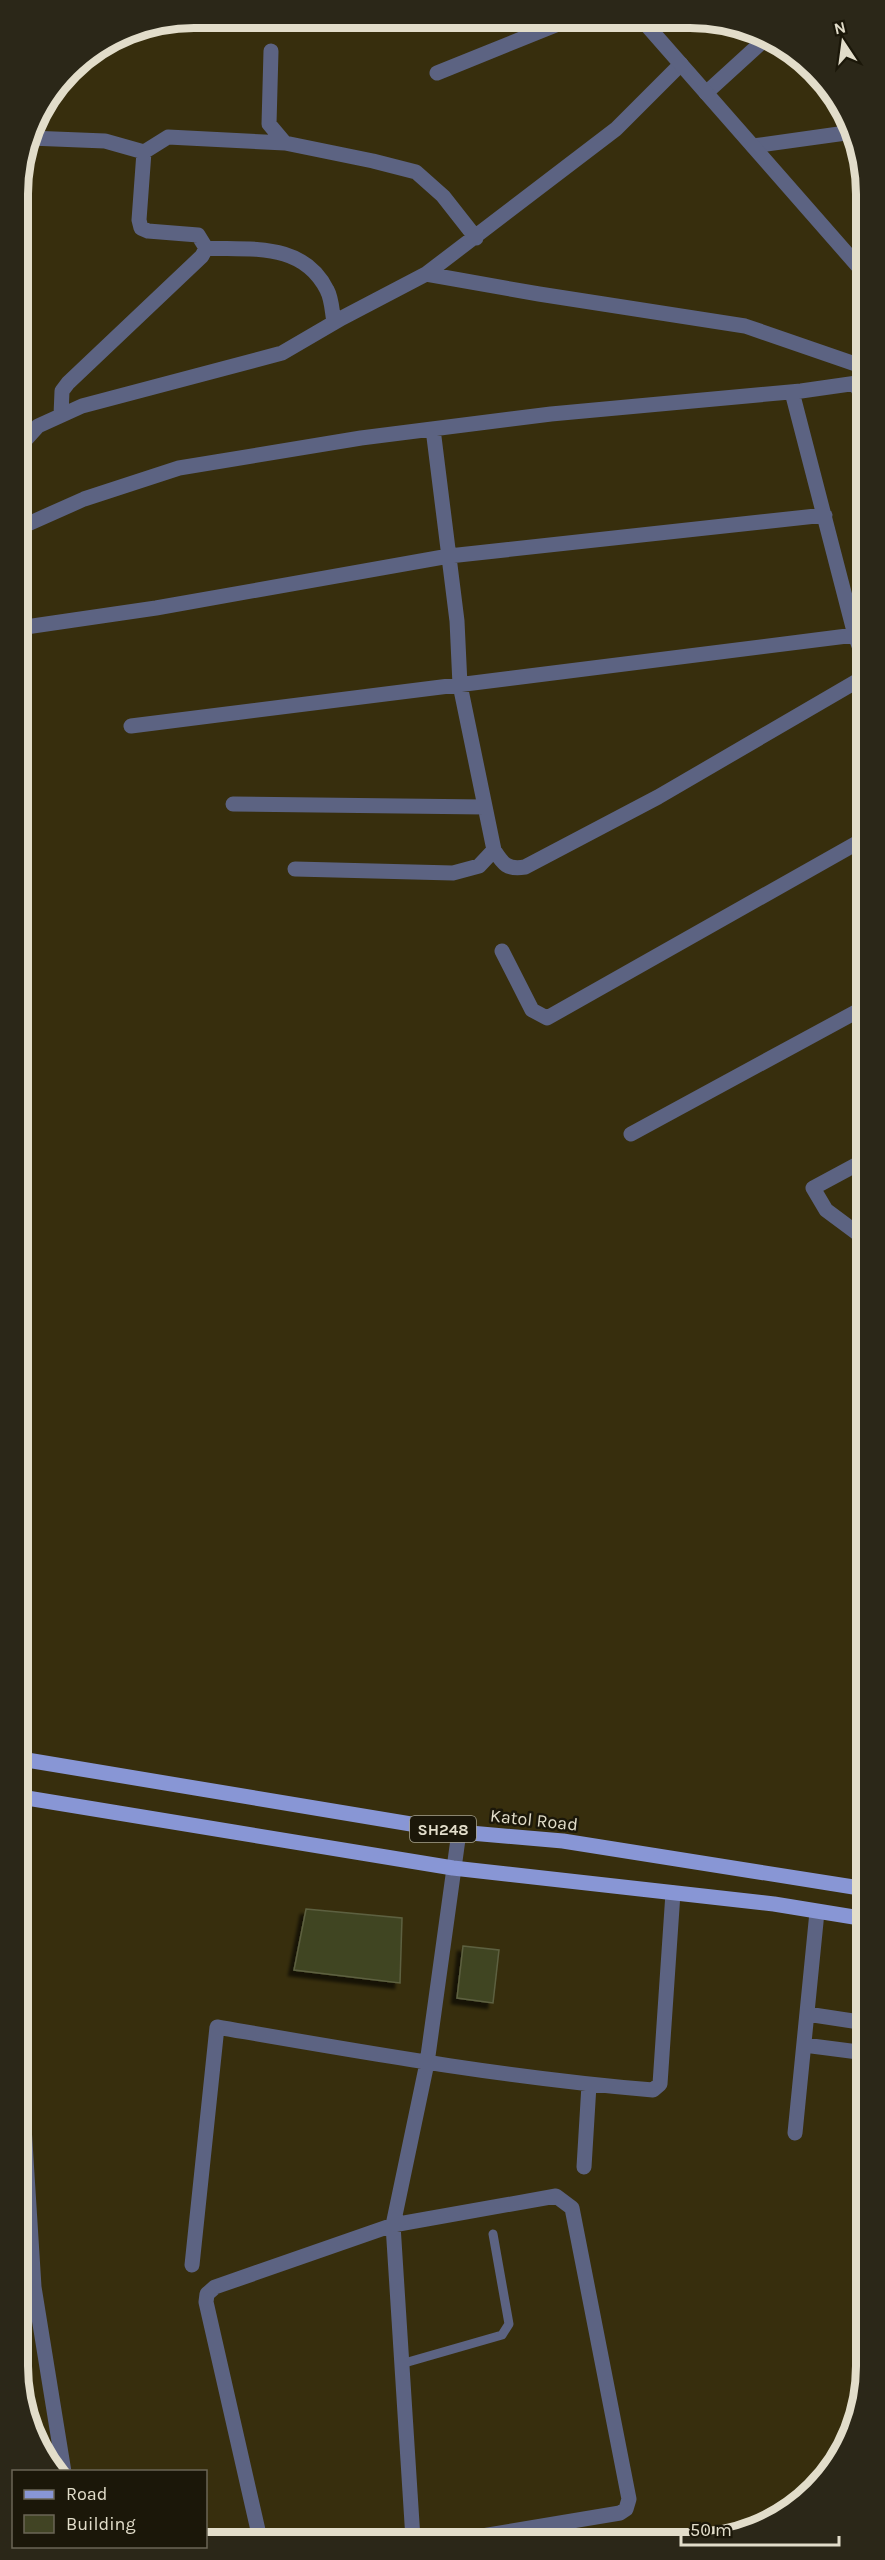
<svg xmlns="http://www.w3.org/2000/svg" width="885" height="2560" viewBox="0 0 885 2560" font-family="Karla,sans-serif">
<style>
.building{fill:#414424;stroke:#5d6140;stroke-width:1.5;filter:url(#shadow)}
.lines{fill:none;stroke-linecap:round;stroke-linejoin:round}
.service{stroke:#5c6382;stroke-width:9}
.minor{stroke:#5c6382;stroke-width:15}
.tertiary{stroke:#5c6382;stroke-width:15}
.primary{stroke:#8896d5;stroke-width:15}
.labels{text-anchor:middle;stroke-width:5;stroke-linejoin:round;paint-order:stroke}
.shield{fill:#1b1709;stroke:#a6a290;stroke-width:1.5}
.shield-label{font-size:16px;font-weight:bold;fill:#e2ddca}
.street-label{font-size:18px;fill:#e2ddca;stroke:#1b1709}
.rim{fill:none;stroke:#e2ddca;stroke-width:8}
</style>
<defs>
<filter id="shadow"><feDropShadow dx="-5.5" dy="5.5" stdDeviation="1.5" flood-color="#0009"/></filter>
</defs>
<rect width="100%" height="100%" fill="#372e0d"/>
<path class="building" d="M306,1909L402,1918L400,1983L294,1970Z
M463,1946L499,1950L493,2003L457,1998Z"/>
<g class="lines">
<path class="service" d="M401,2364L502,2335L509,2324L493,2234"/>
<path class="minor" d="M271,51L269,124L285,143L373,161L416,172L443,196L476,238
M437,73L568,20
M706,93L763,41
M30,138L105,141L144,152L139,220L141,228L148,231L198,235L206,248L202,256L68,383L62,391L61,415
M753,146L853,132
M144,152L168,137L285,143
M206,248C252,250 303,242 327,290C332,299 332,312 334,322
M426,274L539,294L745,326L864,367
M855,383L864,401
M792,392L855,635L864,659
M433,429L457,621L460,685L494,850C503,864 507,870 525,867L658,797L864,677
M19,447L38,426L82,406L282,353L342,318L426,274L616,129L681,64
M19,528L84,499L179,468L361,438L551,414L801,391L864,382
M19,628L156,608L449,556L825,515
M131,726L855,635
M233,804L485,807
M295,869L453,873L479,866L494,850
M502,951L532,1010L547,1018L864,839
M631,1134L865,1007
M865,1160L813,1188L826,1210L865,1239
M807,2014L866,2023
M804,2045L866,2053
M21,2078L34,2287L64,2472
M795,2133L817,1912
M584,2167L589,2085
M192,2265L217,2027C362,2052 507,2078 653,2090L660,2084L673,1893
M260,2539L206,2302L207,2294L215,2287L393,2225L556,2196L572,2208L629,2499L626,2509L620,2513L464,2539
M413,2539L393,2225L427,2063L459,1832"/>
<path class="tertiary" d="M643,21L864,273"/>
<path class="primary" d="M21,1759L459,1832L563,1841L866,1889
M21,1797L453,1868L774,1904L866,1919"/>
</g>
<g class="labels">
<rect class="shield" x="410" y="1816" width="66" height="26" rx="4.5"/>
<g class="shield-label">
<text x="443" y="1835">SH248</text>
</g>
<g class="street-label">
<text transform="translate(534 1820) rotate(6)" y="6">Katol Road</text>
</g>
</g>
<path d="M0 0H885V2560H0ZM194 28H690A166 166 0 0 1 856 194V2366A166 166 0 0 1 690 2532H194A166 166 0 0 1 28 2366V194A166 166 0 0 1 194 28Z" fill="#2b2718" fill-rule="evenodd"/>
<path class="rim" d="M194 28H690A166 166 0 0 1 856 194V2366A166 166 0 0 1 690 2532H194A166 166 0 0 1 28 2366V194A166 166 0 0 1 194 28Z"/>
<rect x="12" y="2470" width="195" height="78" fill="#1b1709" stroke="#6b6656" stroke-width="1.5"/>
<rect x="24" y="2490" width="30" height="9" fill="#8896d5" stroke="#6b6656" stroke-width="1.5"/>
<text x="66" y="2500" font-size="18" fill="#e2ddca">Road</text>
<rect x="24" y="2515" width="30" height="18" fill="#414424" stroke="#6b6656" stroke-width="1.5"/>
<text x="66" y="2530" font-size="18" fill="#e2ddca">Building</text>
<g transform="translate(843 42) rotate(347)" stroke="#1b1709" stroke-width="4.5" paint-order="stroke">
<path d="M0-4.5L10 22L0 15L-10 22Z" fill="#e2ddca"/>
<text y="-9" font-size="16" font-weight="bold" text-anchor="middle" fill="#e2ddca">N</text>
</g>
<path d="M681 2536v9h158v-9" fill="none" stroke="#e2ddca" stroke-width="3"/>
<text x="690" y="2536" font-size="18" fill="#e2ddca" stroke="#1b1709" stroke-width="4.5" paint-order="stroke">50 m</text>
</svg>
